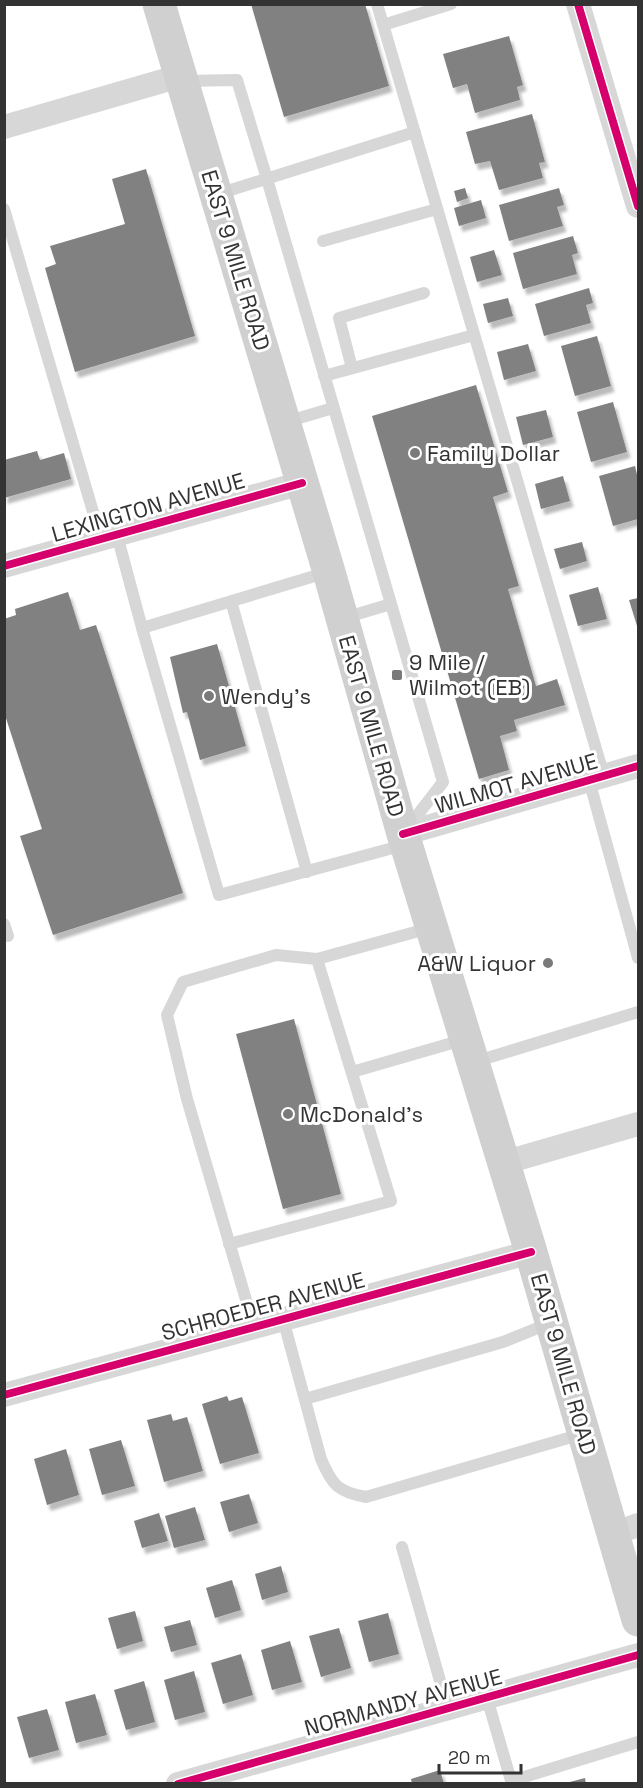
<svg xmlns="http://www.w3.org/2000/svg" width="643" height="1788" viewBox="0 0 643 1788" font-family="'Space Grotesk',sans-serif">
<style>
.building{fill:#818181;filter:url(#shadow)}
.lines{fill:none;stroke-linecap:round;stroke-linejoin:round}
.lane{stroke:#d7d7d7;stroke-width:12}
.street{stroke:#d7d7d7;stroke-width:24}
.secondary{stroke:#d0d0d0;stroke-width:33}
.cycleway-casing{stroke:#fff;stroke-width:11}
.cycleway{stroke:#d6006c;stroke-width:8}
.poi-dot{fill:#7a7a7a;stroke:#fff;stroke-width:2}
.labels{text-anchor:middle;stroke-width:6;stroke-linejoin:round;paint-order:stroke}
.street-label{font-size:22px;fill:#333;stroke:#fff}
.poi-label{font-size:22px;fill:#333;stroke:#fff;text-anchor:start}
</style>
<defs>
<filter id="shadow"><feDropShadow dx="3.5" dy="6" stdDeviation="1.5" flood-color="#0004"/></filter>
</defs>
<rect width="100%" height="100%" fill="#fff"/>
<path class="building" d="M251,4H365L389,86L284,117Z
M509,36L523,85L517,87L520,100L475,113L467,84L453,88L443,54Z
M532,114L545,162L539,163L543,178L499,190L490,161L475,164L466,132Z
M146,169L195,336L75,372L45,268L56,264L50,246L125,224L112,179Z
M465,188L468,198L457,202L454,191Z
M559,188L564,205L557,207L563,226L509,241L499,205Z
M481,200L486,218L459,226L454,208Z
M573,236L578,253L572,255L577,274L523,289L513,253Z
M494,250L502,275L477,282L470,257Z
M589,288L593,303L586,305L591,323L544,336L535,304Z
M508,298L513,316L488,323L483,304Z
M597,336L611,386L575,396L561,346Z
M528,344L536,371L504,380L497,352Z
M476,385L508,492L493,497L519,586L508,589L536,686L557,679L565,705L514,720L517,731L500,736L509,770L479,779L372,416Z
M613,402L627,452L591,462L577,412Z
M546,410L553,437L523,445L516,417Z
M37,451L40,460L64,453L71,479L4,498V460Z
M635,466L638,479V519L613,526L599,476Z
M563,476L570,501L541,509L535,484Z
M582,542L587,561L560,569L554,549Z
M598,587L607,619L578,626L569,595Z
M68,592L80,630L96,625L183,893L53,935L20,836L42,829L4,712V619L16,615L15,609Z
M638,598V629L629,600Z
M217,644L246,746L200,760L187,712L183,713L170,657Z
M294,1019L341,1194L283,1209L236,1034Z
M227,1396L229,1401L242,1397L259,1453L220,1464L202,1404Z
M171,1414L173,1421L187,1417L203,1471L164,1482L147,1420Z
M121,1440L135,1486L102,1495L89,1449Z
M66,1449L79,1495L47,1505L34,1459Z
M249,1494L258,1523L229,1532L220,1502Z
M195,1507L205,1540L174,1548L165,1516Z
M159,1513L168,1541L142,1548L134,1521Z
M281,1566L288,1592L262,1600L255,1574Z
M232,1580L241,1610L215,1618L206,1588Z
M135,1611L143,1641L117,1649L108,1618Z
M388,1613L399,1654L369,1662L358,1621Z
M190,1620L197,1645L171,1652L164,1627Z
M339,1628L351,1668L321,1677L309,1636Z
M290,1641L302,1682L272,1690L261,1650Z
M241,1654L253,1695L223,1704L211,1663Z
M194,1671L205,1712L175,1720L164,1680Z
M144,1681L155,1722L126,1730L114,1690Z
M95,1694L107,1735L76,1743L65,1702Z
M47,1709L59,1750L29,1758L17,1717Z
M440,1770L444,1784H412L411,1779Z
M585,1778L586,1784H566V1783Z"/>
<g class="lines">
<path class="lane" d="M377,4L604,776
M383,25L451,4
M183,81L237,80L267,179L443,782L406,830
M218,194L415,132
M4,209L101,539
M323,241L437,209
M352,368L339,318L424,293
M324,376L474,335
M286,422L333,408
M117,535L142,628
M328,572L142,628L219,895L404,845
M231,601L307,872
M344,618L391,604
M589,780L638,958
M4,924L8,936
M474,1062L638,1012
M352,1072L466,1039
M229,1244L391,1201L317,959
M283,1319L321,1459C332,1485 338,1492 366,1497L582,1434
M254,1327L187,1099L167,1015L183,982L276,955L317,959L430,928
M305,1399L503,1342L550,1323
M402,1547L448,1709
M487,1698L512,1784
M511,1781L638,1742"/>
<path class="street" d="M578,4L638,206
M4,127L180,76
M4,566L302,483
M403,834L638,766
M503,1163L638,1124
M4,1395L531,1252
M613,1534L638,1525
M178,1784L638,1655"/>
<path class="secondary" d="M159,4L329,572L403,834L531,1252L638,1620"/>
<defs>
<path id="cycleway" d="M578,4L638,206
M4,566L302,483
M403,834L638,766
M4,1395L531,1252
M178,1784L638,1655"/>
</defs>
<use href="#cycleway" class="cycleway-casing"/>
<use href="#cycleway" class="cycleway"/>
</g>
<g class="poi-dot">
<circle cx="415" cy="453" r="6"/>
<rect x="391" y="669" width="12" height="12" rx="3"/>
<circle cx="209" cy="696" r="6"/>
<circle cx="548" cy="963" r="6"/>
<circle cx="288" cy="1114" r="6"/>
</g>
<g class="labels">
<g class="street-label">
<text transform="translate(236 260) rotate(73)" y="8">EAST 9 MILE ROAD</text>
<text transform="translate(148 507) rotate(-16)" y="8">LEXINGTON AVENUE</text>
<text transform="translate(372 726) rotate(74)" y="8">EAST 9 MILE ROAD</text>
<text transform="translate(516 783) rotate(-16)" y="8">WILMOT AVENUE</text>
<text transform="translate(263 1306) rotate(-15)" y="8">SCHROEDER AVENUE</text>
<text transform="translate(564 1364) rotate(74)" y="8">EAST 9 MILE ROAD</text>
<text transform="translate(403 1702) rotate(-15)" y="8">NORMANDY AVENUE</text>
</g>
<g class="poi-label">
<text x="427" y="461">Family Dollar</text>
<text x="409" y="670">9 Mile /<tspan x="409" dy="25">Wilmot (EB)</tspan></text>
<text x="221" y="704">Wendy's</text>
<text x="536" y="971" text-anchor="end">A&amp;W Liquor</text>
<text x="300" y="1122">McDonald's</text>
</g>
</g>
<rect width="643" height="1788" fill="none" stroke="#333333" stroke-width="12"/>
<path d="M439 1764v9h82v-9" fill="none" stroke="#333333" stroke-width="3"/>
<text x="448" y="1764" font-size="18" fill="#333333" stroke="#ffffff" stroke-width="4.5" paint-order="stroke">20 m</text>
</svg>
